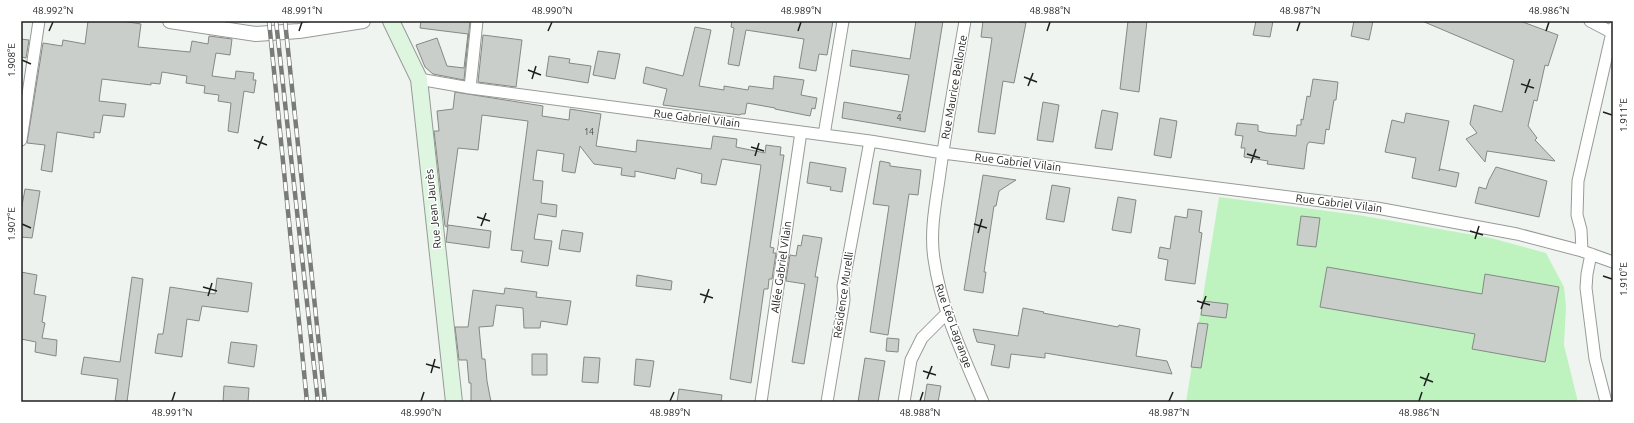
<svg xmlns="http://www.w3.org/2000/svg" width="1634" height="423" viewBox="0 0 1634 423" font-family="Ubuntu,sans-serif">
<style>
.green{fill:#bef3c0}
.building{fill:#caceca;stroke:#858985}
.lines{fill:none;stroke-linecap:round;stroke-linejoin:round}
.minor-casing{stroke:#979b97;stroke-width:13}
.tertiary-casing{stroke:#979b97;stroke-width:16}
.secondary-casing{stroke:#979b97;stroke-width:18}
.minor{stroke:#fff;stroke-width:11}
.tertiary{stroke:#fff;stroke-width:14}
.secondary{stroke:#def5e0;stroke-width:16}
.rail-casing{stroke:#797b79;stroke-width:4.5}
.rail{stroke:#fff;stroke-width:3;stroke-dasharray:9;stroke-linecap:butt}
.ticks{fill:none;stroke:#1e1f1e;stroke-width:1.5}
.labels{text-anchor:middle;stroke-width:3;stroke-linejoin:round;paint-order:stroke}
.number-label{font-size:9px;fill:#494b49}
.street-label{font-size:11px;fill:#1e1f1e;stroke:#fff}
.neatline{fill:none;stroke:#1e1f1e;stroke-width:1.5}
.ticks-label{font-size:10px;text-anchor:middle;fill:#1e1f1e}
</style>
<rect width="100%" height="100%" fill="#f0f4f0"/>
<path class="green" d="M1219,197L1358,215L1491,238L1546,253L1564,287L1566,307L1564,345L1578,402H1186Z"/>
<path class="building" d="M88,21H122L141,24L138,47L190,52L192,41L208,44L209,36L232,39L230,55L216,53L212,76L235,79L236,71L254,73L253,80H256L254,93L244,91L238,133L228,131L231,103L218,101L219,95L204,93L205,86L186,83L187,76L162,72L160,84L151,83V85L102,79L99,101L126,104L124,117L103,115L100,133L94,132V138L57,132L52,172L41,170L45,145L27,143L43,43L62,46L63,40L85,44Z
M421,21H470L464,80L433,74L425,67L416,45L437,38L447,66L464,68L468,34L420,28Z
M732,21H833L827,55L819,54L816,71L799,68L804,39L746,30L739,66L728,64L734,28L731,27Z
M916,21H943L925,132L842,118L844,102L902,112L909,75L850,66L852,50L910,59Z
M983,21H1016L1026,23L1014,83L1003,81L995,134L978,132L992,38L981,37Z
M1128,21H1147L1139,92L1120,89Z
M1256,21H1273L1270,37L1253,35Z
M1354,21H1373L1369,40L1351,36Z
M1422,21H1520L1558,35L1548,66L1545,65L1537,101L1534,100L1528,126L1537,138L1535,140L1555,161L1487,151L1485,162L1466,139L1477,133L1470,124L1474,105L1502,112L1514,60Z
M695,27L711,30L699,86L724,90V86L748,90L749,86L773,89L774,76L804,80L801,95L817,98L815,109L812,108L810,116L775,109V108L747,103L745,114H741L740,115L663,105L667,89L643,83L646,67L683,76Z
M483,35L522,40L516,87L478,82Z
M21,39L29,40L26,58L21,57Z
M598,51L620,54L615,79L593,75Z
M549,56L570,59L569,63L591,66L588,83L546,76Z
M1313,79L1338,82L1336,100H1334L1329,130L1326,129L1324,144L1309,142L1307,145L1304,169L1267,164L1268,161L1244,157L1245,148H1241L1243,136L1235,135L1237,123L1258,125V131L1266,133L1296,136L1297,125H1301V119L1303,120L1307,96L1310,97Z
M455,92L543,106L542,116L569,120L570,109L601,114L596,146L636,152L637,140L711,149L713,136L737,139L736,147L765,153L766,145L781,147L780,155H784L770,247L774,248L773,253H776L772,279H769L768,289H764L751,383L730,379L761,165L722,159L716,185L701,183L702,174L677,168L675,179L635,171V177L621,175L622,168L594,164L580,146L575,173L562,171L564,154L537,150L533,180L543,181L541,203L557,205L556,217L538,214L534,239L552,241L548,266L521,262L523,251L511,250L528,121L482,115L478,150L458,148L447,227L445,226L434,131H439L437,111L453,109Z
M1043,102L1059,105L1053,142L1037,140Z
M1102,110L1118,113L1112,150L1095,148Z
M1406,113L1449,121L1439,171L1440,169L1459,173L1456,187L1412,178L1416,158L1385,152L1392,120L1404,123Z
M1160,118L1177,121L1171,158L1154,155Z
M880,161L890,163V166L921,170L918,195L909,194L888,335L870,332L889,206L873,204Z
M810,162L846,168L842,192L830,190L831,187L807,183Z
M1496,167L1547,181L1539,217L1475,203L1479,187L1486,189L1489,180Z
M983,175L1016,180L999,191L996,206H994L984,272H986L983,293L964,290Z
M1052,185L1070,188L1064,222L1046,219Z
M25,189L40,191L32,238L21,237V211Z
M1118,197L1136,200L1131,233L1112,230Z
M1188,209L1202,211L1199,232L1202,233L1195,284L1165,280L1168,260L1158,258L1160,247L1170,249L1175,216L1187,218Z
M1301,216L1320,218L1316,247L1297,245Z
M448,225L491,231L489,248L446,242Z
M562,230L583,233L580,252L559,249Z
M803,235L822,238L815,277H818L804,364L792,362L805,284L786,281L790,255L796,256L798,245L801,246Z
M1327,267L1482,294L1485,274L1559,287L1545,362L1472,349L1475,334L1320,307Z
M21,272L37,275L34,294L46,296L42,322L45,323L42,338L57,340L56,356L35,352L36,342L21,339Z
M637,275L672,281L671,290L636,286Z
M132,277L143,279L127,402H115L118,379L81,374L84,357L120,362Z
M217,278L252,283L248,312L202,306L199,321L187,319L182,357L155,353L158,334H163L170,287L215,294Z
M505,288L537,292L536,297L571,301L567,325L541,321L540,328H524L523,308L496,305L493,326L479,327L482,359H485L487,381L491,402H471V383H469L467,360H459L455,327H468L473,290L504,294Z
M1203,301L1228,304L1226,318L1201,315Z
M1023,308L1044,312L1043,313L1118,327L1119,325L1140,329L1136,356L1167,361L1172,374L1045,353V358L1011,354L1009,368L991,365L995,345L977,342L973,329L1018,336Z
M1198,323L1208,324L1201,368L1191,367Z
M887,338L899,339L898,352L886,351Z
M231,342L257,345L254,367L228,363Z
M532,354H547V375H532Z
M584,357L600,358L598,383L582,382Z
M865,358L885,361L878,402H858Z
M636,359L654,361L650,387L634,385Z
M927,384L941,386L938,402H924Z
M224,386L249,388L248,402H223Z
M679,389L722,395L721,402H677Z"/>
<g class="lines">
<defs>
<path id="minor" d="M965,21C956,74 946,127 939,180C935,206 930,233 934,259C941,309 963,355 983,402
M1590,21L1613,33
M419,79L470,88L870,141L943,153L1377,208L1517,234L1582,251L1613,262
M470,88L477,21
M824,135L843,21
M21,140L39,21
M1582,251L1581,230L1577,215L1578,181L1613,28
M1591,254L1587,274L1586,288L1595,359L1606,402
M761,402L801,132
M827,402L844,300L843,286L870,141
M904,402L911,360L922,338L947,313"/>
<path id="tertiary" d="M170,21L256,34L299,31L363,21"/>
<path id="secondary" d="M391,21L419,79L454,402"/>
</defs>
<use href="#minor" class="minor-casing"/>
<use href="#tertiary" class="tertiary-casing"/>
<use href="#secondary" class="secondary-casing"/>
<use href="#minor" class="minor"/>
<use href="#tertiary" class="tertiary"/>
<use href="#secondary" class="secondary"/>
<defs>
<path id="rail" d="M269,21L307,402
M276,21L318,402
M285,21L325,402"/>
</defs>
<use href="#rail" class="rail-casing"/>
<use href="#rail" class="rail"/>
</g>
<path class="ticks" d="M49,31L53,22M299,31L302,22M548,31L552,22M798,31L801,22M1047,31L1050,22M1297,31L1300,22M1546,31L1549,22M22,60L31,64M528,70L541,75M1024,77L1037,82M532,79L536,66M1521,84L1534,88M1028,86L1033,73M1525,93L1530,79M1603,112L1612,115M254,140L267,145M751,147L764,151M258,149L263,136M1247,154L1260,158M755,156L759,143M1251,163L1256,149M477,217L490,221M22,224L31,228M974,224L987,228M481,226L486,213M1470,231L1483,235M978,233L982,219M1475,239L1479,226M1603,276L1612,279M203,287L217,291M700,294L713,298M208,296L212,283M1197,301L1210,305M704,303L709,289M1201,309L1206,296M426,364L440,368M923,371L936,375M431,373L435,359M1420,377L1433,382M927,379L932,366M1424,386L1429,373M172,401L175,392M421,401L424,392M670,401L674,392M920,401L923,392M1169,401L1173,392M1419,401L1422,392"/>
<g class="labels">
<g class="number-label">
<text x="899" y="121">4</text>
<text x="589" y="135">14</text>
</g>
<g class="street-label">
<text transform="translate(954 87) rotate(-80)" y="4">Rue Maurice Bellonte</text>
<text transform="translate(697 118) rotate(7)" y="4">Rue Gabriel Vilain</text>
<text transform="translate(1018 162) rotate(7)" y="4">Rue Gabriel Vilain</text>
<text transform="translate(1339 203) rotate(7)" y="4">Rue Gabriel Vilain</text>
<text transform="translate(433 209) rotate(-96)" y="4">Rue Jean Jaurès</text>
<text transform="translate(781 267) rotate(-82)" y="4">Allée Gabriel Vilain</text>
<text transform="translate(843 295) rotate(-82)" y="4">Résidence Murelli</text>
<text transform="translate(954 326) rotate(70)" y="4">Rue Léo Lagrange</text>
</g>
</g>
<rect width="1634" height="423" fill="none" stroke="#ffffff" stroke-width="44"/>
<rect x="22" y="22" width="1590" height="379" class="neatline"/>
<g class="ticks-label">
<text x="53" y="14">48.992°N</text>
<text x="302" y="14">48.991°N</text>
<text x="552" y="14">48.990°N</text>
<text x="801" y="14">48.989°N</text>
<text x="1050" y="14">48.988°N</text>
<text x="1300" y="14">48.987°N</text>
<text x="1549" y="14">48.986°N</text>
<text transform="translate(11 60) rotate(-90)" y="4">1.908°E</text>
<text transform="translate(1623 115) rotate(-90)" y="4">1.911°E</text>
<text transform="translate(11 224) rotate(-90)" y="4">1.907°E</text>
<text transform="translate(1623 279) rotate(-90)" y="4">1.910°E</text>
<text x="172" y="416">48.991°N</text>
<text x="421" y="416">48.990°N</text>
<text x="670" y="416">48.989°N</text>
<text x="920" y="416">48.988°N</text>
<text x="1169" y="416">48.987°N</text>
<text x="1419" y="416">48.986°N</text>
</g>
</svg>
